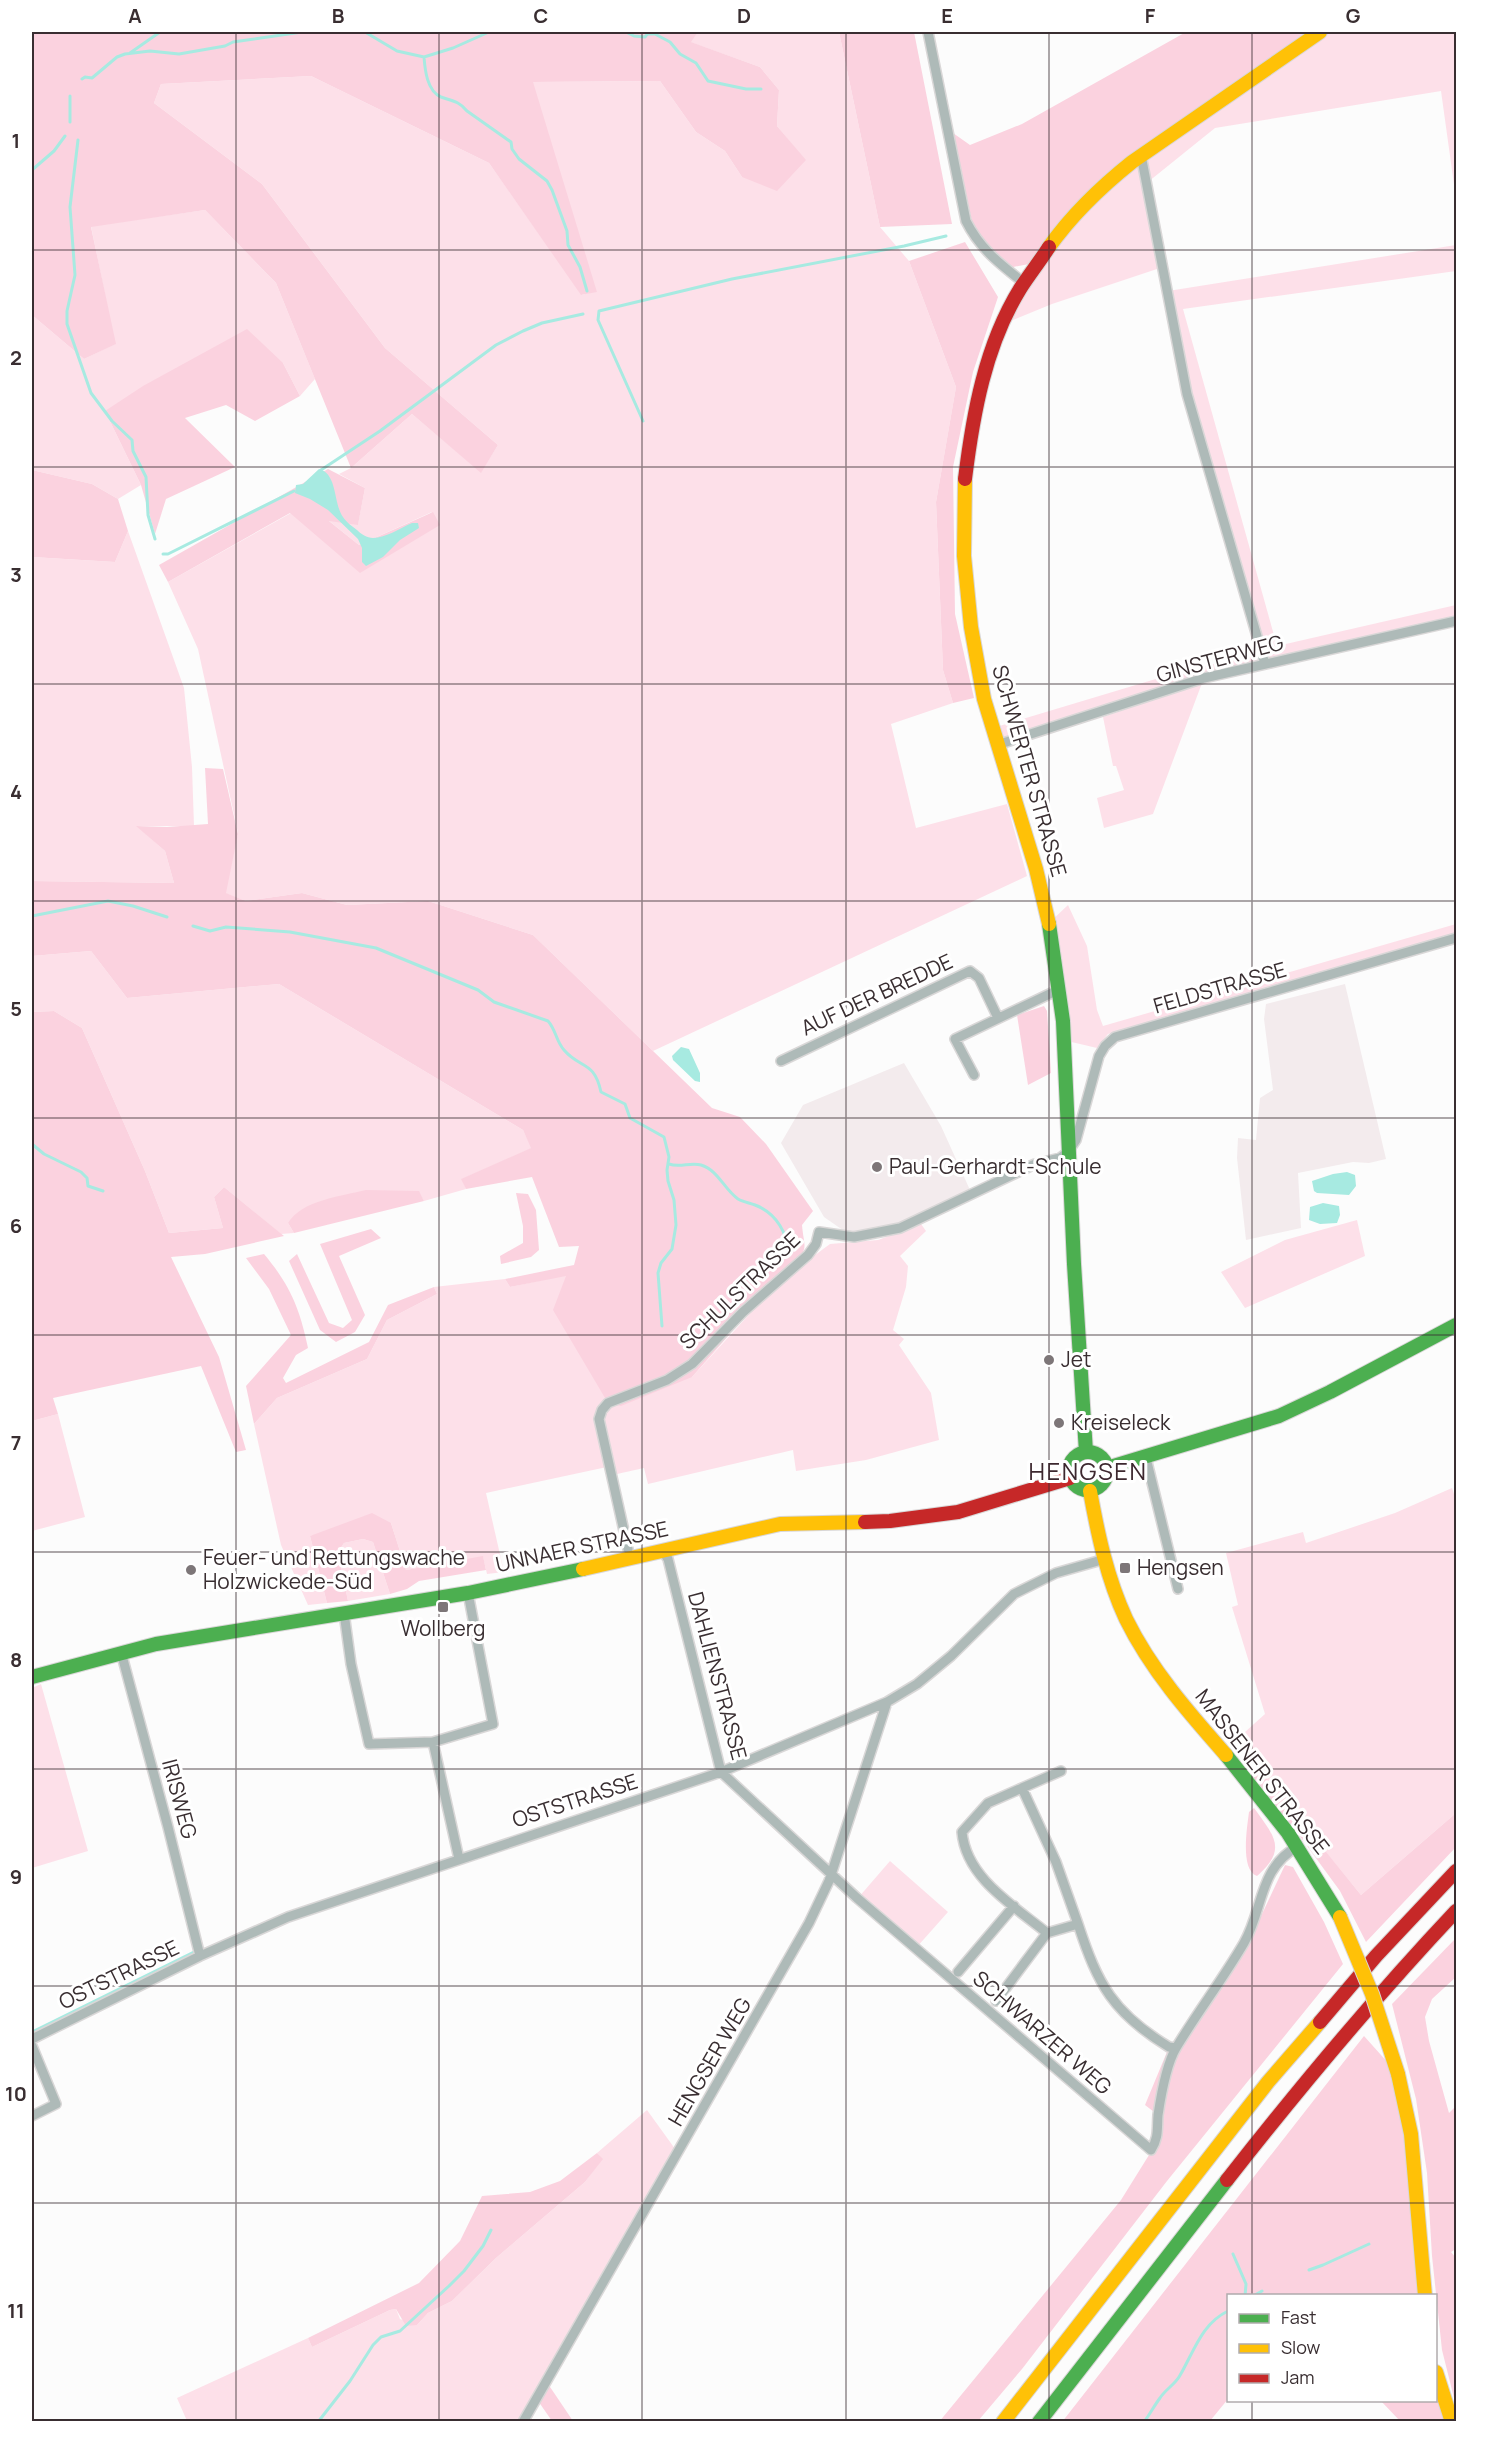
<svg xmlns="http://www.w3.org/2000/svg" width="1488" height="2453" viewBox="0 0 1488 2453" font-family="Manrope,sans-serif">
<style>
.built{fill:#f3ebed}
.green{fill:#fde0e9}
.forest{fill:#fbd2df}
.water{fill:#a7eae1}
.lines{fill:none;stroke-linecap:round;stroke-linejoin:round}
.stream{stroke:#a7eae1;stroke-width:3}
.street-casing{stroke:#d9d7d7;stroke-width:12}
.fast-casing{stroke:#d9d7d7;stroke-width:16}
.slow-casing{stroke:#d9d7d7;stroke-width:16}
.jam-casing{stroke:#d9d7d7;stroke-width:16}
.street{stroke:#aebab8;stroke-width:9}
.fast{stroke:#4caf50;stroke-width:14}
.slow{stroke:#ffc107;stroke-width:14}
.jam{stroke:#c62828;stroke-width:14}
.slow-bridge-casing{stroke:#d9d7d7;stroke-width:16;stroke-linecap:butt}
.slow-bridge{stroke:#ffc107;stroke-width:14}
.grid{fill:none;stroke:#392e31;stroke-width:1.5;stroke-opacity:0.55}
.poi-dot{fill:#7d7678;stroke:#fff;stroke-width:2}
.labels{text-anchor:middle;stroke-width:6;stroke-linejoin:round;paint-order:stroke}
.street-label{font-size:21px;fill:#392e31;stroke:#fff}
.poi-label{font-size:21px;fill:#392e31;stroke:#fff;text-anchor:start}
.quarter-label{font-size:24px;letter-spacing:1.5px;fill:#3d282f;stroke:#fff}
.neatline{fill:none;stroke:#392e31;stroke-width:2}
.grid-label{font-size:20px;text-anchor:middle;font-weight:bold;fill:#392e31}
</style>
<rect width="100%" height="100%" fill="#fcfcfc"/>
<path class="built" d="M1345,984L1386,1159L1369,1163L1353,1162L1298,1173L1301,1228L1246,1240L1237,1158L1238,1138L1256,1140L1260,1098L1273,1090L1264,1019L1266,1004Z
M904,1063L941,1126L970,1190L898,1224L863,1233H847L824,1217L781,1143L803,1105Z"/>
<path class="green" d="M698,32H839L880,227L909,261L956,387L936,502L943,670L953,703L891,724L916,828L1007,804L1027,876L653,1051L533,935L428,901L347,905L302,893L246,901L225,893L238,833L198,649L168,582L291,513L361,572L432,512L359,545L328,520L358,524L365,488L339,474L351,468L412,414L481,472L498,445L385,348L262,184L154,103L161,84L311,76L489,163L582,295L596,291L532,82L660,81L696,132L725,151L742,177L805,160L777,126L779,90L760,67L690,42Z
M1326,32H1456V199L1441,91L1215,128L1148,182L1143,158Z
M1140,161L1160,268L1052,304L1008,322L1021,293L1086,207Z
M205,210L276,283L315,379L300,396L283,363L105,411L141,485L118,499L92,484L32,470V315L84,359L115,344L91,226Z
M1456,245V271L1183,309L1277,646L1456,605V617L1277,659L1269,658L1265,651L1189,392L1168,291Z
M128,531L184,688L192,767L194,826H137L165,851L174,883L32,881V557L115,562Z
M1257,653V659L1254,664L1001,741L996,727L1169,675Z
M1202,683L1153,814L1104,828L1097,798L1124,790L1116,766H1113L1103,717Z
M1068,905L1087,946L1097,1010L1103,1026L1456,924V934L1108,1034L1097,1048L1063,1040L1049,923Z
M91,951L127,998L279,984L523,1130L532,1148L462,1179L466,1189L424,1201L418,1191L288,1223L294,1233L281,1234L224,1187L214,1197L223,1228L169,1233L145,1171L82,1028L54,1011L32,1012V956Z
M1357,1220L1365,1256L1245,1308L1221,1272L1285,1240Z
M921,1224L926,1231L900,1256L908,1266L906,1287L893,1330L904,1339L899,1345L931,1393L939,1440L866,1460L796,1471L793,1450L648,1484L644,1468L617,1474L607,1467L486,1493L504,1572L487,1574L483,1557L406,1570L391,1523L310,1536L327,1603L308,1605L281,1545L254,1424L277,1398L367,1359L387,1320L437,1294L434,1287L505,1279L510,1287L566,1275L692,1377L755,1308L811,1258L830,1244L878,1240Z
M58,1414L85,1517L32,1531V1421Z
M1452,1488L1456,1500V1813L1361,1895L1235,1741L1265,1714L1232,1607L1238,1605L1226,1553L1303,1532L1306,1543L1395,1513Z
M363,1539L373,1542L390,1594L348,1601L338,1552L344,1543Z
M41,1684L88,1851L32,1868V1688Z
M890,1861L948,1912L916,1948L858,1898Z
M647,2110L678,2153L523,2421H187L177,2398L308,2338L312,2347L390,2310L396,2309L400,2319L417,2325L428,2313L452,2301L496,2258L585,2182L602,2159L597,2153Z"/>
<path class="forest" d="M32,32H698L691,42L760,67L779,90L777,126L806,160L777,191L742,177L725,151L696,132L660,81L533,82L597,292L581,295L489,163L311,76L161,84L154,103L262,184L385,348L498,445L481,473L412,414L351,468L276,283L205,210L91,227L116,344L84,359L32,315Z
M839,32H914L952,224L880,227Z
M1186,32H1312L1138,153L1078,204L1029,264L1013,267L995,254L974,231L953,133L970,145L1022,124Z
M965,242L998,297L973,372L953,467L955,614L974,698L953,703L943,670L936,502L956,387L909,261Z
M247,329L283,363L300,396L255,421L226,405L185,418L235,467L166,499L155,534L141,485L105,411L143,386Z
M328,469L365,488L358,525L329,521L359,545L433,512L440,525L360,573L290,513L168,582L159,565Z
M32,470L92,484L118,499L128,531L115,562L32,557Z
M205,768L223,769L238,834L226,893L246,901L302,893L347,905L428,901L533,935L712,1108L740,1117L766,1144L813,1211L802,1225C804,1248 810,1249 791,1265L692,1377L621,1406L608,1403L553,1310L566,1276L510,1287L505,1279L574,1265L579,1246L559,1247L532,1177L466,1189L461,1179L531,1148L523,1130L279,984L127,998L91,951L32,956V881L174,883L165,851L136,826L167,827L208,824Z
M1044,1006L1047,1011L1051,1073L1028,1085L1017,1015Z
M54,1011L82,1028L145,1171L169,1233L223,1228L214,1197L224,1187L284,1236L205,1254L171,1257L219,1357L246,1450L236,1452L201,1366L53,1398L58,1414L32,1421V1012Z
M366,1190L419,1191L424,1201L294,1233L288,1223C302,1200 342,1196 366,1190Z
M516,1193L528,1194L536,1210L539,1250L531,1257L501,1264L500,1256L523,1243V1226Z
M371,1229L381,1238L339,1256L365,1315L355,1332L336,1342L320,1330L289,1261L297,1254L329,1323L343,1328L352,1320L320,1244Z
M264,1254C290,1285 300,1309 308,1348L296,1355L283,1378L286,1383L369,1342L388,1305L434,1287L437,1294L387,1320L367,1359L277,1398L254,1424L246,1386L291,1335L269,1289L246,1258Z
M372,1513L391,1523L406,1570L483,1556L486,1570L419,1581L407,1589L390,1594L373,1542L363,1539L344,1543L338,1552L348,1601L327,1603L310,1536Z
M1255,1764L1361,1895L1456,1813V1847L1366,1942L1340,1891L1302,1839L1247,1771Z
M1254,1808C1274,1836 1288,1849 1257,1876C1240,1870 1247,1828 1249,1812Z
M1285,1865L1293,1867L1324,1922L1343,1964L1167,2181L1022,2369L978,2421L939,2422L1121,2200L1149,2155L1158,2115L1145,2105L1169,2047L1246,1948Z
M1456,1938V1977L1432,1999L1425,2017L1429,2041L1449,2113L1456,2106V2249L1451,2252L1456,2258V2396L1454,2398L1442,2350L1432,2256L1427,2173L1416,2099L1392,2004Z
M1364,2036L1398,2074L1425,2295L1228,2296V2399L1210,2421L1062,2422Z
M597,2153L603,2159L585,2182L496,2258L452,2301L428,2313L417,2325L406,2326L396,2309L390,2310L312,2347L308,2338L419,2283L460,2241L482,2196L530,2192L560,2181Z
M1436,2372L1452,2421H1400L1381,2401L1436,2400Z
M546,2381L573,2421H552L536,2398Z"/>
<path class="water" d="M319,469C338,474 333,503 343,517C346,522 352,526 357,530C361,534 367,538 373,538C386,538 400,528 412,523H418L419,528L400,540L383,557L366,566L362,562V548L358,539L328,510L310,499L295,493L296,485L303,484Z
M681,1047L689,1049L700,1073V1082L695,1081L673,1060L672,1056Z
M1347,1172L1355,1175L1356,1186L1349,1195L1317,1193L1314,1191L1312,1181L1333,1174Z
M1323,1203L1339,1206L1340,1215L1337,1223L1320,1224L1309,1220L1310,1207Z"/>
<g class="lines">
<path class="stream" d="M365,32L397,51L424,57L453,48L489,32
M626,32L634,36L645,37L649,32
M648,34H655L670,42L680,54L696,63L708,81L746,89H761
M130,53L160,32
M424,57C425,70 427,91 441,97C452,101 459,101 467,111L511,142L512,149L519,159L547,181L552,190L567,231L568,245L580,267L587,291
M82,79L85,77L92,78L117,57L125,54L150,51L179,54L225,46L233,42L302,32
M70,122V96
M78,140L70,207L75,275L67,311V324L91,393L112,421L132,440L133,451L146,477L148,515L155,539
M32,170L54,151L65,136
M643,421L598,320L599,311L732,279L904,246L946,236
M321,470L380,431L496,345L523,331L542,323L583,314
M163,554H168L294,491
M32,916L108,901L133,906L167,917
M193,926L210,931L226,927L290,932L376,948L478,990L494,1002L548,1021C556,1030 556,1041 564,1050C580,1069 594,1060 601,1092L625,1104L630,1118L664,1137L669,1157L667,1170L668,1181L674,1200L676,1225L672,1249L661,1263L658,1273L662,1326
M32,1144L44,1154L81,1172L87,1178L88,1186L103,1191
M669,1164C680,1168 690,1162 701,1165C718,1170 724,1189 738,1199C743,1202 750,1203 755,1205C776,1213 789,1234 788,1256
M32,2032L196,1951
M1233,2254L1246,2284L1245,2296
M1309,2270L1323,2265L1369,2244
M1253,2296L1262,2291
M318,2422L350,2381L373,2345L381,2337L400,2331L449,2286L464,2271L483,2246L491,2230
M1144,2422C1150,2414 1154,2406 1160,2398C1165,2390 1174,2385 1179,2377C1194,2352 1201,2324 1228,2311"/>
<defs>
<path id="street" d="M928,32L966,221C980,249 1000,264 1024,283
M1141,155L1187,394L1265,664
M997,745L1204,678L1456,621
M781,1061L970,971L979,978L998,1018
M974,1075L955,1039L1060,989
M1146,1458L1178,1589
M628,1549L599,1419L602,1410L608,1403L667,1380L692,1364L743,1312L808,1255L816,1244L819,1232L854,1237L900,1228L1035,1164L1060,1158L1068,1152L1076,1140L1099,1056L1105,1046L1115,1037L1456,938
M663,1551L668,1559L721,1772L857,1898L1151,2150C1159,2138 1157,2128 1158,2115C1161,2095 1166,2065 1176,2048C1197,2013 1223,1979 1244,1943C1264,1908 1258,1869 1298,1846
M344,1613L351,1664L369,1744L433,1742L493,1724L468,1593
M121,1652L168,1827L200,1956
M433,1742L459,1859
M1022,1788L1061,1771
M1078,1924L1056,1862L1022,1788L988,1803L962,1832C966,1878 1014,1906 1047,1933L1078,1924C1098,1985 1113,2013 1169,2047L1176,2048
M958,1972L1014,1906
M996,2001L1047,1933
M32,2039L200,1956L288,1917L721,1772L887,1702L917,1684L951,1656L1014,1594L1056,1573L1105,1559
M32,2046L56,2104L32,2116
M523,2422L809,1923L829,1881L887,1702"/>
<path id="fast" d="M1049,924L1063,1021L1074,1264L1086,1452
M1069 1471a19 19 0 1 1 38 0a19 19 0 1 1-38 0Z
M1107,1468L1279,1416L1330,1392L1456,1325
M32,1677L156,1644L468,1593L583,1569
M1226,1755L1288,1833L1340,1917
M1039,2422L1227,2180"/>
<path id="slow" d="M1049,247C1071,216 1102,186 1132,162L1320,32
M965,479L964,556L971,627L984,699L1036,869L1049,924
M1090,1491C1098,1535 1107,1578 1126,1619C1151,1670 1189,1713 1226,1755
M583,1569L780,1524L865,1522
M1398,2074L1411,2134L1425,2296
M1436,2372L1452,2422
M1003,2422L1268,2082L1320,2022"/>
<path id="jam" d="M965,479C973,414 985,346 1020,289C1029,275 1040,261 1049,247
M865,1522L890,1521L958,1512L1070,1478
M1320,2022L1376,1956L1456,1871
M1227,2180C1300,2087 1375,1997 1456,1911"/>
</defs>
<use href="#street" class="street-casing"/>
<use href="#fast" class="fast-casing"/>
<use href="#slow" class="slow-casing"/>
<use href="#jam" class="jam-casing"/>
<use href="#street" class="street"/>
<use href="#fast" class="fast"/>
<use href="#slow" class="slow"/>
<use href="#jam" class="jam"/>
<defs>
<path id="slow-bridge" d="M1340,1917L1372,1994L1398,2074"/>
</defs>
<use href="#slow-bridge" class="slow-bridge-casing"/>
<use href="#slow-bridge" class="slow-bridge"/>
</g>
<path class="grid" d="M236,32V2422M439,32V2422M642,32V2422M846,32V2422M1049,32V2422M1252,32V2296M32,250H1456M32,467H1456M32,684H1456M32,901H1456M32,1118H1456M32,1335H1456M32,1552H1456M32,1769H1456M32,1986H1456M32,2203H1456M1252,2400V2422"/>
<g class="poi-dot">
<circle cx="877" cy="1167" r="6"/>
<circle cx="1049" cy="1360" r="6"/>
<circle cx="1059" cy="1423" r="6"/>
<rect x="1119" y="1562" width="12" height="12" rx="3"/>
<circle cx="191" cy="1570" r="6"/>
<rect x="437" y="1601" width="12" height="12" rx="3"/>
</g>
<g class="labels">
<g class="street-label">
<text transform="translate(1220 659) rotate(-15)" y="7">GINSTERWEG</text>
<text transform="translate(1029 771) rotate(74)" y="7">SCHWERTER STRASSE</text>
<text transform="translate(1220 988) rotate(-16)" y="7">FELDSTRASSE</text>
<text transform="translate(877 995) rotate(-25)" y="7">AUF DER BREDDE</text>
<text transform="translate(740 1291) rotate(-44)" y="7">SCHULSTRASSE</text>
<text transform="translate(582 1547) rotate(-12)" y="7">UNNAER STRASSE</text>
<text transform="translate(717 1676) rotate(75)" y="7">DAHLIENSTRASSE</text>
<text transform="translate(1262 1772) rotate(52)" y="7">MASSENER STRASSE</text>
<text transform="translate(179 1799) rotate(75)" y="7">IRISWEG</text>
<text transform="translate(575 1801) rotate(-18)" y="7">OSTSTRASSE</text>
<text transform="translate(119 1975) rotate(-26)" y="7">OSTSTRASSE</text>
<text transform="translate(1042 2033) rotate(41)" y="7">SCHWARZER WEG</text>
<text transform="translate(710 2062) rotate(-60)" y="7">HENGSER WEG</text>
</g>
<g class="poi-label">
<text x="889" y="1174">Paul-Gerhardt-Schule</text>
<text x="1061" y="1367">Jet</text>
<text x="1071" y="1430">Kreiseleck</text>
<text x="203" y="1565">Feuer- und Rettungswache<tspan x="203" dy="24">Holzwickede-Süd</tspan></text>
<text x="1137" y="1575">Hengsen</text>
<text x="443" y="1636" text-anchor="middle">Wollberg</text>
</g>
<g class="quarter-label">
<text x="1088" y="1480">HENGSEN</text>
</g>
</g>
<rect width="1488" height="2453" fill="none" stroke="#ffffff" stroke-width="66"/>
<rect x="1227" y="2294" width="210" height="108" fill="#ffffff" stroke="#b0abad" stroke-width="1.5"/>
<rect x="1239" y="2314" width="30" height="9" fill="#4caf50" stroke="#b0abad" stroke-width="1.5"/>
<text x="1281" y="2324" font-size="18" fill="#392e31">Fast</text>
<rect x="1239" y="2344" width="30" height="9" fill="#ffc107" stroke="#b0abad" stroke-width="1.5"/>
<text x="1281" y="2354" font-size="18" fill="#392e31">Slow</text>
<rect x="1239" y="2374" width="30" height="9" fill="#c62828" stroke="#b0abad" stroke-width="1.5"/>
<text x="1281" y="2384" font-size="18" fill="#392e31">Jam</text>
<rect x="33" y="33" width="1422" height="2387" class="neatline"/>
<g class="grid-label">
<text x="135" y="23">A</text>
<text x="338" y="23">B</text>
<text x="541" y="23">C</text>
<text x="744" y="23">D</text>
<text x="947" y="23">E</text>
<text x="1150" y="23">F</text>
<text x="1353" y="23">G</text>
<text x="16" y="148">1</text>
<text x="16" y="365">2</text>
<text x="16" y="582">3</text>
<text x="16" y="799">4</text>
<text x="16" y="1016">5</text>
<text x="16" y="1233">6</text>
<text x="16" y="1450">7</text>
<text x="16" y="1667">8</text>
<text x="16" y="1884">9</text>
<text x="16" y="2101">10</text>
<text x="16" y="2318">11</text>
</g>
</svg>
